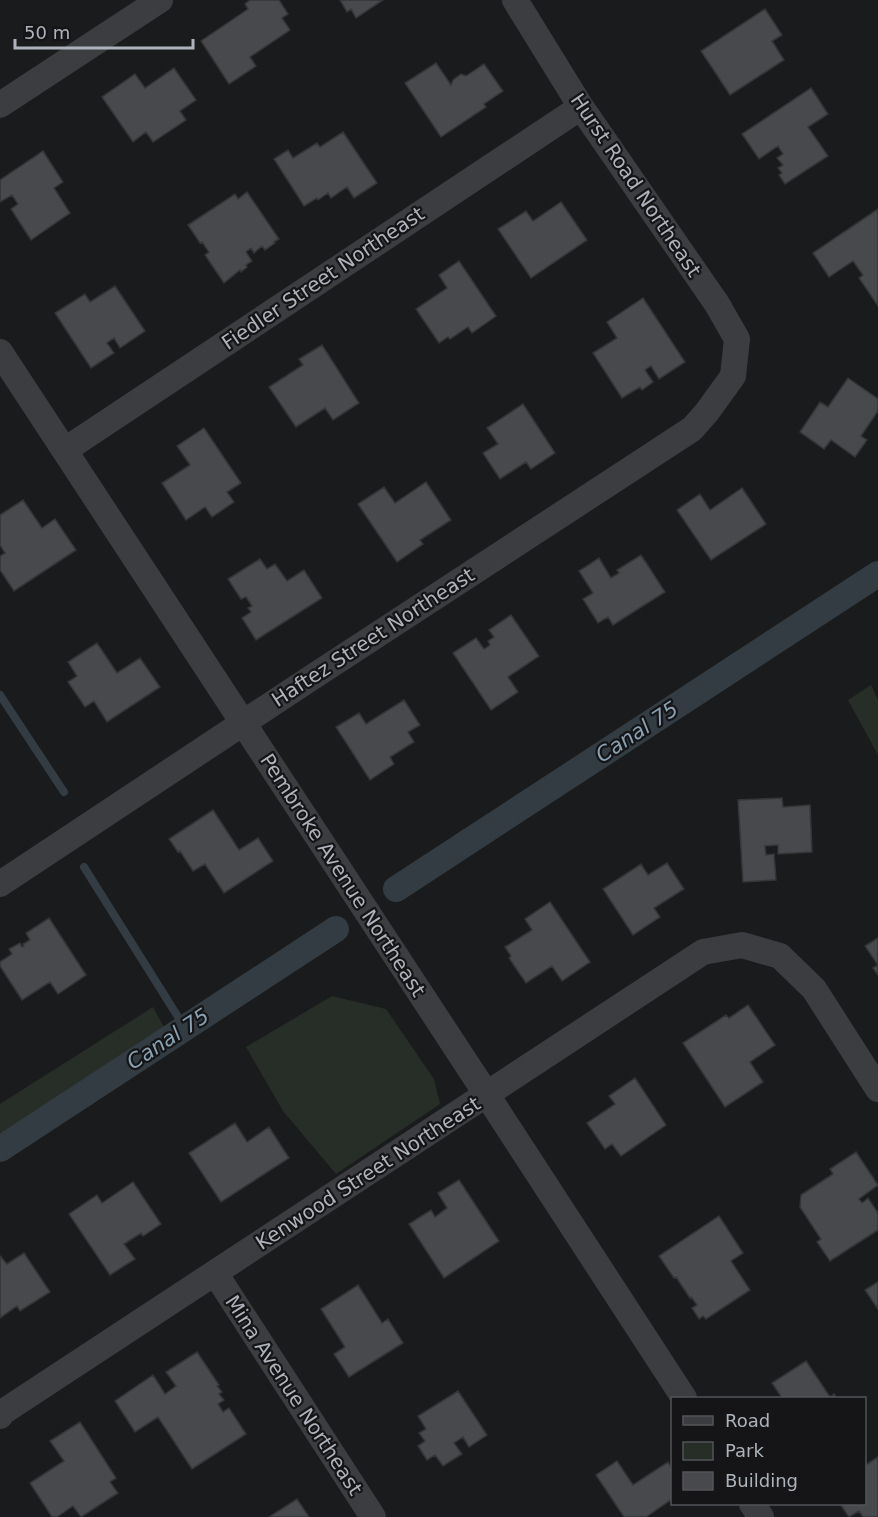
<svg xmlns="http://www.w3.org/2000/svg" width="878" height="1517" viewBox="0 0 878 1517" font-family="'DejaVu Sans',sans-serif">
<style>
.green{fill:#272e27}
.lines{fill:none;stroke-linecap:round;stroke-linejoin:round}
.stream{stroke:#333c42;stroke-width:8}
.canal{stroke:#333c42;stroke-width:26}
.building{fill:#48494c;stroke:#353538;stroke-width:1.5}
.minor{stroke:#3c3d41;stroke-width:26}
.labels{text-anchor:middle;stroke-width:4.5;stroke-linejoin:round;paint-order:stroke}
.street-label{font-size:20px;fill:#aeb3bb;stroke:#151517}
.water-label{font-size:21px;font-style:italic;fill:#89a1b2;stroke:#151517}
</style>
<rect width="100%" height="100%" fill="#1a1b1c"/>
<path class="green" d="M871,685L878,700V755L848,700Z
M332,996L386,1009L434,1079L440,1104L336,1174L283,1111L246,1047Z
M153,1007L166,1031L0,1139V1104Z"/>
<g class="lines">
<path class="stream" d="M0,695L64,792
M84,867L185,1028"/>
<path class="canal" d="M396,889L878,574
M0,1149L336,929"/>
</g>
<path class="building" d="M250,0H279L288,14L282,18L290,30L250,57L256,66L229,84L201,41L248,9L245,4Z
M340,0H383L356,18L351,9L347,12Z
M765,9L782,35L772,41L784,60L730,95L701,51Z
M436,63L451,85L453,80L461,74L466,76L484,64L503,91L484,104L486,107L441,137L405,83Z
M174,68L196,100L180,111L186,120L153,142L146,132L133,142L102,97L135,74L145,88Z
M811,88L828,114L808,127L828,156L785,184L779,175L782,173L778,168L783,165L777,158L783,154L778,146L759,159L742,134Z
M343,132L377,183L354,198L347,187L331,198L328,193L318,200L317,198L304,206L274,159L288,150L293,158L317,143L320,147Z
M43,151L63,182L54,188L70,213L31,240L11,209L18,204L12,195L0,202V180Z
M247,192L279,239L274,242L275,243L265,250L262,246L254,253L251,248L246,252L252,261L246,265L247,267L241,272L240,270L224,283L205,255L209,252L202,242L200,243L188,225L235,194L238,199Z
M561,202L587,240L531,278L498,229L526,211L533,221Z
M878,209V306L859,278L863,275L853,261L829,277L813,253Z
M459,261L496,316L472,333L468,327L450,339L448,337L439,343L416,309L447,288L439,275Z
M115,286L145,331L120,348L114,338L107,343L114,353L91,368L55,313L85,294L90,302Z
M643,298L685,362L659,379L651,366L645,370L653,382L642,390L640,387L622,398L593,353L617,338L607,322Z
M322,345L359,403L333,420L325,408L296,427L269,387L303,365L299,359Z
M848,378L878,399V411L861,436L867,440L855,457L831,440L824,449L800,432L820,402L828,407Z
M523,404L555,453L531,469L526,462L500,479L483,453L498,444L487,428Z
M204,428L241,483L227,492L234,502L212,517L205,507L186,520L162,483L190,465L177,446Z
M426,482L451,520L420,540L423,544L397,562L358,504L384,487L395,503Z
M742,488L766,524L711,560L677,510L700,494L710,510Z
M23,500L42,528L55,519L76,550L14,591L0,570V556L5,553L0,545V515Z
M641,555L665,592L613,625L608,617L598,623L583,599L593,593L579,571L599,558L611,578L619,573L617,570Z
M260,559L267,569L275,564L287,581L304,570L322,598L256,640L242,618L251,612L248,608L252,606L246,597L241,599L228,579Z
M511,615L539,656L508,677L518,692L491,710L453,653L476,638L484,649L490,645L488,641L494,637L489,630Z
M97,643L117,673L140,658L160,687L107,722L94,701L85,707L68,682L77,676L68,662Z
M404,700L420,725L408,732L414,742L390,757L394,764L370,780L336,727L359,713L366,724Z
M782,798L783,807L810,805L812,852L778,854V845L765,846L766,855L774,854L776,880L743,882L738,800Z
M213,810L239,850L258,838L273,861L224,893L205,864L193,871L180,851L178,852L169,839Z
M667,863L684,889L654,908L660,917L633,935L603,889L641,864L648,875Z
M550,902L590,962L562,981L552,966L526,983L509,958L511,956L505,947L532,930L525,919Z
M49,918L86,975L58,994L50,982L22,1000L0,966V962L12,954L9,949L20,943L22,947L24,946L23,944L30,940L26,933Z
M878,938V975L873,968L878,965L865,946Z
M748,1005L775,1045L750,1062L763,1082L725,1107L683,1043L726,1015L729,1018Z
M635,1078L666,1125L621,1156L612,1144L605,1149L587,1123L615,1104L609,1096Z
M235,1123L247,1142L269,1127L289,1158L221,1202L189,1153Z
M856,1152L878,1185L859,1199L862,1203L868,1198L878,1213V1230L830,1261L817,1242L821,1239L800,1207L801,1195L833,1174L830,1169Z
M459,1180L499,1241L444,1278L409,1224L431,1210L435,1217L447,1208L438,1193Z
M133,1182L161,1224L143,1236L141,1233L124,1244L135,1259L110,1275L69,1214L97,1195L102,1203Z
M719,1216L743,1253L731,1261L750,1290L706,1319L703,1316L699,1319L692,1308L697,1305L691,1297L690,1298L676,1277L674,1278L659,1256Z
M24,1253L50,1292L20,1311L17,1306L0,1318V1256L7,1264Z
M878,1282V1309L865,1290Z
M358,1285L382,1323L388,1319L403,1343L349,1377L334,1354L345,1347L321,1309Z
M197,1352L219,1385L217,1386L222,1392L219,1394L224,1400L218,1404L223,1412L229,1408L246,1434L192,1469L158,1417L135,1432L115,1401L153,1375L165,1394L176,1386L166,1372Z
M806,1361L830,1397L834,1394L837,1398H782L772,1383Z
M458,1391L487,1435L469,1447L463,1437L454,1443L462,1454L443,1466L435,1455L427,1460L418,1446L425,1441L419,1433L426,1429L418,1416Z
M80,1422L116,1478L110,1482L118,1493L81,1517L73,1506L57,1517H52L30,1483L64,1461L50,1441Z
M878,1457V1517H863L859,1511L849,1517L840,1504H864V1466Z
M617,1461L633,1485L668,1462L672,1469V1499L646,1517H624L596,1475Z
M297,1499L309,1517H269Z"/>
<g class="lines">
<path class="minor" d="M0,105L160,0
M0,352L487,1095L684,1398
M65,450L581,107
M0,884L308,680L692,429L707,412L733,376L737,339L717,304L581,107L515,0
M215,1273L373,1517
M0,1416L3,1412L703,952L742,945L780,956L814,989L878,1089
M752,1504L761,1517"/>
</g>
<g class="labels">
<g class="street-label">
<text transform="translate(636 185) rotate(56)" y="7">Hurst Road Northeast</text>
<text transform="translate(323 278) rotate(-34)" y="7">Fiedler Street Northeast</text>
<text transform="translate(373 637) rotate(-33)" y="7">Haftez Street Northeast</text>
<text transform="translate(343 875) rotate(57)" y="7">Pembroke Avenue Northeast</text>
<text transform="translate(368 1173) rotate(-33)" y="7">Kenwood Street Northeast</text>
<text transform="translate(294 1395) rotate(57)" y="7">Mina Avenue Northeast</text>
</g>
<g class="water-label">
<text transform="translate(637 732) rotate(-33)" y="7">Canal 75</text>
<text transform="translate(168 1039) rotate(-33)" y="7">Canal 75</text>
</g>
</g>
<rect x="671" y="1397" width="195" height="108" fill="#151517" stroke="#525459" stroke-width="1.5"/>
<rect x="683" y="1416" width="30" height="9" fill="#3c3d41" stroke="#525459" stroke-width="1.5"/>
<text x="725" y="1427" font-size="18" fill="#aeb3bb">Road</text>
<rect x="683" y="1442" width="30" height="18" fill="#272e27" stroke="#525459" stroke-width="1.5"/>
<text x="725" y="1457" font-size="18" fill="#aeb3bb">Park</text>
<rect x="683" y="1472" width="30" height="18" fill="#48494c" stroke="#525459" stroke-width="1.5"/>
<text x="725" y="1487" font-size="18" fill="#aeb3bb">Building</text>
<path d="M15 39v9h178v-9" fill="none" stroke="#aeb3bb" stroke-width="3"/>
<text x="24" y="39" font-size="18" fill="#aeb3bb" stroke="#151517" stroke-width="4.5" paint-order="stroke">50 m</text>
</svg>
